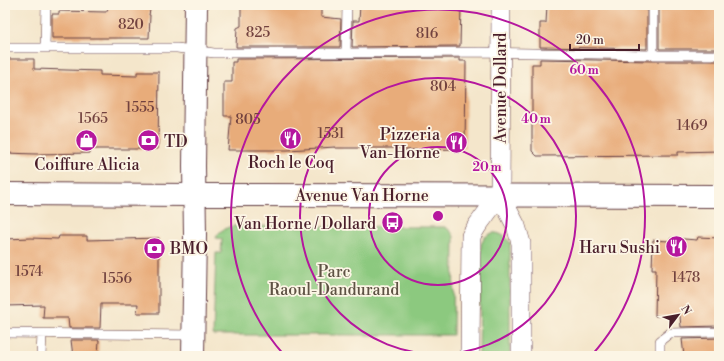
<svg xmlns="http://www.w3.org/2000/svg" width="724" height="361" viewBox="0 0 724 361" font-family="'Libre Bodoni',serif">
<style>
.green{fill:#8cc97f;stroke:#6b7455}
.building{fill:#e8ac7a}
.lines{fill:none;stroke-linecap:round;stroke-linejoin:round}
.lane-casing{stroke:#643d43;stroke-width:10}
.street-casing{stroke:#643d43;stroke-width:20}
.secondary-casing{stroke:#643d43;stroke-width:24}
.lane{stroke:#fff;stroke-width:9}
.street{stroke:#fff;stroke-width:19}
.secondary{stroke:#fff;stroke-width:22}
.ring{fill:none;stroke:#b5179e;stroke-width:2}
.labels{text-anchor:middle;stroke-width:3.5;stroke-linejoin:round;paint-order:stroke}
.number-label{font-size:14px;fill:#72423f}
.street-label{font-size:16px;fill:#4a1f2b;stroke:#fcf5e5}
.poi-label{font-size:16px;fill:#4a1f2b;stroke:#fcf5e5;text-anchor:end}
.park-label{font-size:16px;fill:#5e5244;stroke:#fcf5e5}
.centre{fill:#b5179e;stroke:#fcf5e5;stroke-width:2}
.ring-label{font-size:12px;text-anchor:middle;font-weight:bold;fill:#b5179e;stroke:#fcf5e5;stroke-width:3.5;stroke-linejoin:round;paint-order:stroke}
</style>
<rect width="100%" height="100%" fill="#fcf5e5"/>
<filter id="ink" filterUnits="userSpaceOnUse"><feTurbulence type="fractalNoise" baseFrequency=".025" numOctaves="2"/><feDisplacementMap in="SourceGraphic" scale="8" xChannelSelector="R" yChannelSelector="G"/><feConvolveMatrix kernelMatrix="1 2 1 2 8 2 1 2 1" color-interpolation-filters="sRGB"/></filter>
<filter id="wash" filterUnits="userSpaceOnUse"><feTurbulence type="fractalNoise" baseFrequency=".012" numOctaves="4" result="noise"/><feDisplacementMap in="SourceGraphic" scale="16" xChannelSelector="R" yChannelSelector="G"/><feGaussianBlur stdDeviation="0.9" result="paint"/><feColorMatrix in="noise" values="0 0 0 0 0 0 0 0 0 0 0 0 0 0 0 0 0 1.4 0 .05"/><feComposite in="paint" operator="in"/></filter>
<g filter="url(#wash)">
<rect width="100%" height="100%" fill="#f4e6cb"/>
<path class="green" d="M233,226L445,227C450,230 452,232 454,237L453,335H213L216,253H221L222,239L216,238C219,230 226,228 233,226Z
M492,233C500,232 506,237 510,243V356H479L481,244L485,237Z"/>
<g id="blocks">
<path class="building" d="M110,5H151L149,15H150L149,38H52V14H59V11L106,12Z
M241,5H321V17L341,19L340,47H236L237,28L241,26Z
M360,5H461L460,46L352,47L353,21H359Z
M547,5H647V49L540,47V23H546Z
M659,5H719V49H659Z
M460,58V61H466L465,148H462V149L404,150L403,148H335V147L288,150H228L231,116H224V82H232V62H236V59Z
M5,59H34V69L100,71V75L137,76V72H159L158,149H90V153L36,154L5,153Z
M540,59L653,61H719V151L678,152V155L537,156L532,151V64H540Z
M59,236H87V240L159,238V313H137L138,304H101L100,328H69L68,318H43L44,305L5,306V239L31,238L58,239Z
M698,237L719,238V326L681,327L680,316H655L656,269H652L653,240L669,241L671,238L697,240Z
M719,338V356H684L682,339Z
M71,340H99L98,356H73Z"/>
</g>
</g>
<g filter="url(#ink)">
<use href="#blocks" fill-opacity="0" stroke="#643d43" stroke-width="1"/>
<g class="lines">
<defs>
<path id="lane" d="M45,47L46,5
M5,48H177L214,53H346L480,52L653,55H719
M346,53L347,5
M653,55V5
M5,333L193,335
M41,356L42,334
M660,356V341L670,333L719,332"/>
<path id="street" d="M501,5L500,195L516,226L521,243V356
M470,356L471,236L477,226L500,195"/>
<path id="secondary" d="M5,194L194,195H214L719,196
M193,356L195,235L194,166L196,5"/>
</defs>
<use href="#lane" class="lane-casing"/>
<use href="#street" class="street-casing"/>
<use href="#secondary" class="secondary-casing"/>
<use href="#lane" class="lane"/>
<use href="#street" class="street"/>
<use href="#secondary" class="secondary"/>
</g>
</g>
<g class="ring">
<circle cx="438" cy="216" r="69"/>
<circle cx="438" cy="216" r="138"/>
<path d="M285 356A207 207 0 1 1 591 356"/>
</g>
<defs>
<symbol id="restaurant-disc" viewBox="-11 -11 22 22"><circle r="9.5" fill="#b5179e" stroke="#fcf5e5"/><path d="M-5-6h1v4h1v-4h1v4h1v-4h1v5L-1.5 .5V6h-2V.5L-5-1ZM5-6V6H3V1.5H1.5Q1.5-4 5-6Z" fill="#fff"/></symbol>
<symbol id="shop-disc" viewBox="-11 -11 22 22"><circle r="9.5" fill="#b5179e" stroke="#fcf5e5"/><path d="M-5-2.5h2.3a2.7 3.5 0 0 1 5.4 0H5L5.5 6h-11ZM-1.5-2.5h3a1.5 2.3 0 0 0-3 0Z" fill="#fff"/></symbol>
<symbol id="bank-disc" viewBox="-11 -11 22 22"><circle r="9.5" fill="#b5179e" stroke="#fcf5e5"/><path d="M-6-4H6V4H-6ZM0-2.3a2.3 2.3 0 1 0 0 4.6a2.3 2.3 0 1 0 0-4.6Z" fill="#fff"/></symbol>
<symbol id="bus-disc" viewBox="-11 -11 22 22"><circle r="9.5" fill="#b5179e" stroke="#fcf5e5"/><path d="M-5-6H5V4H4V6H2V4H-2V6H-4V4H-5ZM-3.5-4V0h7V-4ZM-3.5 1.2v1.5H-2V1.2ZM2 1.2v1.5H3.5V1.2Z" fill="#fff"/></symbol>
</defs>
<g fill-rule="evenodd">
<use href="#restaurant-disc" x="278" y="126" width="25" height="25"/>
<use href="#shop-disc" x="74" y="128" width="25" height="25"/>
<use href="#bank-disc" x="136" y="128" width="25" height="25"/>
<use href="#restaurant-disc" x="444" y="130" width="25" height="25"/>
<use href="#bus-disc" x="380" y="210" width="25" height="25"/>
<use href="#restaurant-disc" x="664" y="234" width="25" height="25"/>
<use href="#bank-disc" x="142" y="236" width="25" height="25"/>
</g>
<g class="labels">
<g class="number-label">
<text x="131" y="29">820</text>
<text x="258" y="37">825</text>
<text x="427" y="38">816</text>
<text x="443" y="91">804</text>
<text x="140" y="112">1555</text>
<text x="93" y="123">1565</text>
<text x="248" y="124">805</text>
<text x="692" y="130">1469</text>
<text x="331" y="138">1531</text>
<text x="29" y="276">1574</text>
<text x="686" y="282">1478</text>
<text x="117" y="283">1556</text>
</g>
<g class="street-label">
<text transform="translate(500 88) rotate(-90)" y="6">Avenue Dollard</text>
<text x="362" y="201">Avenue Van Horne</text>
</g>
<g class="poi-label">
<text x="440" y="140">Pizzeria<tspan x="440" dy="18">Van-Horne</tspan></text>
<text x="164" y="147" text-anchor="start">TD</text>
<text x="291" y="168" text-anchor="middle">Roch le Coq</text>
<text x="87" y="170" text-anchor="middle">Coiffure Alicia</text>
<text x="376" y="229">Van Horne / Dollard</text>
<text x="660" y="253">Haru Sushi</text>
<text x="170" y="254" text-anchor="start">BMO</text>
</g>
<g class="park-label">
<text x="334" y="277">Parc<tspan x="334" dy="18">Raoul-Dandurand</tspan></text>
</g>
</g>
<circle cx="438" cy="216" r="6" class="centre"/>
<g class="ring-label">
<text x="584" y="74">60 m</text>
<text x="536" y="123">40 m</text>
<text x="487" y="171">20 m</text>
</g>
<rect width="724" height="361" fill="none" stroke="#fcf5e5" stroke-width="20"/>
<g transform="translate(678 315) rotate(58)" stroke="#fcf5e5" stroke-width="3" paint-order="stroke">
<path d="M0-3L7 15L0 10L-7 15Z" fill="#4a1f2b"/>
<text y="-6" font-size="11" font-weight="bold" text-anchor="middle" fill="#4a1f2b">N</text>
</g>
<path d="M570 44v6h69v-6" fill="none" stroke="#4a1f2b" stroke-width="2"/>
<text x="576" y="44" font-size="12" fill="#4a1f2b" stroke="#fcf5e5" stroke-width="3" paint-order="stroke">20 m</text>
</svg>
